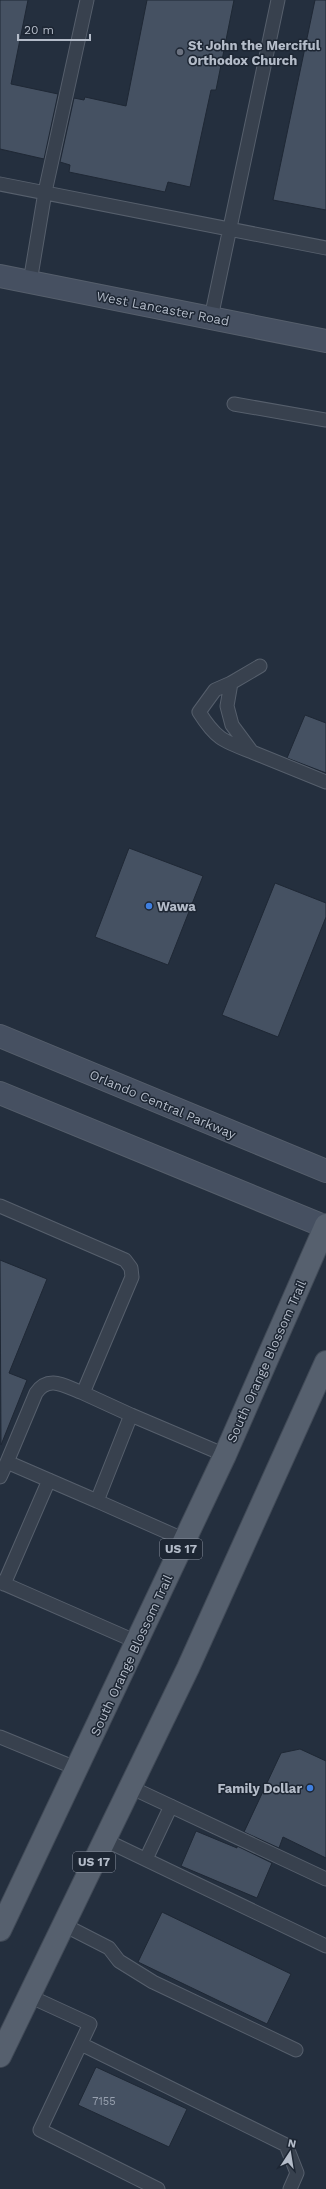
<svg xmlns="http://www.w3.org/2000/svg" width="326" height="2189" viewBox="0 0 326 2189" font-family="'Work Sans',sans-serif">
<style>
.building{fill:#455162;stroke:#1f2835}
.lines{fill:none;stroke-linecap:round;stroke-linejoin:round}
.lane-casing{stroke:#565f6c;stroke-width:15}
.secondary-casing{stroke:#565f6c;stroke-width:24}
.primary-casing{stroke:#414a57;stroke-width:24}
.lane{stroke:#38414e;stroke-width:13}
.secondary{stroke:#465061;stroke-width:22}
.primary{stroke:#56606e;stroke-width:22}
.worship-dot{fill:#6b7280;stroke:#1d2633;stroke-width:1.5}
.shop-dot{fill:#3f7fe0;stroke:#1d2633;stroke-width:1.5}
.labels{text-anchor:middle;stroke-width:3;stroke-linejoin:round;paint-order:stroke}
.number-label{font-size:11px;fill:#98a1af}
.shield{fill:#1d2633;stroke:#878f9c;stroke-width:1}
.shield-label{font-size:12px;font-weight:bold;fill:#b4bcc9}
.poi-label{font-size:13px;font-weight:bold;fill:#b4bcc9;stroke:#1d2633;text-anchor:start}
.street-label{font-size:13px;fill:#b4bcc9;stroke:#1d2633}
</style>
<rect width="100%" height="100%" fill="#242f3e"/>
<path class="building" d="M0,0H28L11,84L58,94L44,159L0,149Z
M147,0H234L216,90H211L190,187L168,182L165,192L69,172L70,165L60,162L74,98L84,100L85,97L126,106Z
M315,0H326V210L273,200Z
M305,715L326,723V773L287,758Z
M129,848L203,876L168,965L95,937Z
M275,883L326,903V917L278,1037L222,1015Z
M0,1260L47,1279L9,1373L27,1380L1,1445Z
M300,1749L326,1761V1858L283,1837L279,1848L244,1832L281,1753Z
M196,1831L237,1848V1846L272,1863L257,1898L181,1866Z
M162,1912L291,1974L267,2024L138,1962Z
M96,2067L187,2109L169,2147L78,2105Z"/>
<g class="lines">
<defs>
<path id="lane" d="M0,184L326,248
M30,282L45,192L87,0
M211,318L278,0
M234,404L326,420
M260,666L231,683L227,706L232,725L252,752L326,782
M231,683L215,690L199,712C216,739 223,741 252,752
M0,1206L125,1260L131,1268L132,1277L83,1393C66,1387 49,1374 36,1393L7,1462L97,1501L131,1415L225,1455
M83,1393L131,1415
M0,1477L7,1462
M97,1501L185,1540
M0,1582L137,1642
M4,1584L49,1480
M0,1737L78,1769
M130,1787L326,1879
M105,1840L326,1946
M146,1859L171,1806
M64,1925L109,1948L119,1961L153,1982L296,2050
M29,1996L90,2024L40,2130L158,2189
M81,2044L286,2145L297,2173L290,2189"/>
<path id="secondary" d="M0,276L326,341
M0,1036L326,1171
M0,1093L326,1227"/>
<path id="primary" d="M0,1930L225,1455L326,1225
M0,2056L188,1668L326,1362"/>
</defs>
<use href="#lane" class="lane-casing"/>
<use href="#secondary" class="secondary-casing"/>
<use href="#primary" class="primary-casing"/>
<use href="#lane" class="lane"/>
<use href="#secondary" class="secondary"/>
<use href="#primary" class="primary"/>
</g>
<circle class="worship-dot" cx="180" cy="52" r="4"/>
<g class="shop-dot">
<circle cx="149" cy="906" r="4"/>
<circle cx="310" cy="1788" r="4"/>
</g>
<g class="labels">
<g class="number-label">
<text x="104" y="2105">7155</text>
</g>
<g class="shield">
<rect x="160" y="1539" width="42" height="20" rx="3"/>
<rect x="73" y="1852" width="42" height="20" rx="3"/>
</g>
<g class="shield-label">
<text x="181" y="1553">US 17</text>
<text x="94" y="1866">US 17</text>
</g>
<g class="poi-label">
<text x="188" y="50">St John the Merciful<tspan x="188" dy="15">Orthodox Church</tspan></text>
<text x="157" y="911">Wawa</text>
<text x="302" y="1793" text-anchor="end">Family Dollar</text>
</g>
<g class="street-label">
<text transform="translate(163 308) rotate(11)" y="5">West Lancaster Road</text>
<text transform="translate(163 1104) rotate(23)" y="5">Orlando Central Parkway</text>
<text transform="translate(266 1361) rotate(-66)" y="5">South Orange Blossom Trail</text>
<text transform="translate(131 1655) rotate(-65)" y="5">South Orange Blossom Trail</text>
</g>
</g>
<g transform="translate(290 2153) rotate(12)" stroke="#1d2633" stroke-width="3" paint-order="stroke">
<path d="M0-3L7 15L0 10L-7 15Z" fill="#b4bcc9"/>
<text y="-6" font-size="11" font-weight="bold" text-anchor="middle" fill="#b4bcc9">N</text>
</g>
<path d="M18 34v6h72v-6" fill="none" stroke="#b4bcc9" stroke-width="2"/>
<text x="24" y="34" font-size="12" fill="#b4bcc9" stroke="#1d2633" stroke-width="3" paint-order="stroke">20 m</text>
</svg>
